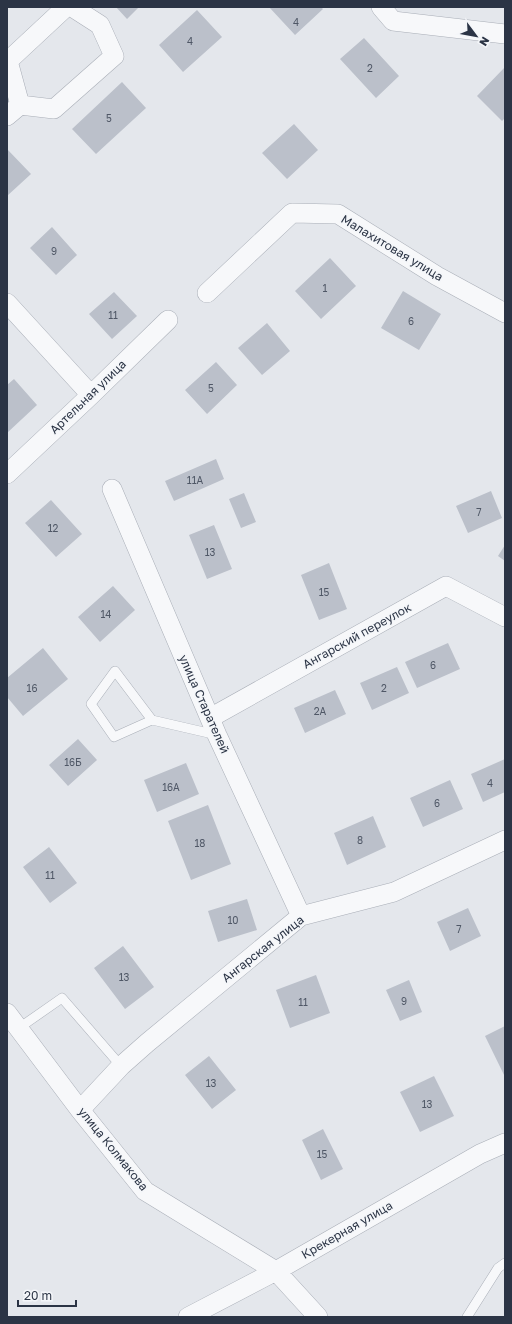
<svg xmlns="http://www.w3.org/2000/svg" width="512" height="1324" viewBox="0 0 512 1324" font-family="'Golos Text',sans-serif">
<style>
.building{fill:#bbc0ca}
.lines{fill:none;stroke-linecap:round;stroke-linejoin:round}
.lane-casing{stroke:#a9aeb7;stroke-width:10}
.street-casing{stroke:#a9aeb7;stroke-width:20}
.lane{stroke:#f7f8fa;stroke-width:9}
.street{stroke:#f7f8fa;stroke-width:19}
.labels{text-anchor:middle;stroke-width:3;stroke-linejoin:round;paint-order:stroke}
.number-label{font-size:10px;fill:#4f5766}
.street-label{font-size:12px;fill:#2b3445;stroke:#f4f6f9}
</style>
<rect width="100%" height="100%" fill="#e4e7ec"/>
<path class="building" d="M116,7H139L127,19Z
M269,7H321L323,9L295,35Z
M197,10L222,37L183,72L159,45Z
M364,38L399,76L376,98L340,59Z
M505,67V118L502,121L477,96Z
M122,82L146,108L96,154L72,129Z
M294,124L318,150L287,179L262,153Z
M7,149L31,174L7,196Z
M52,227L77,255L56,275L30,248Z
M330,258L356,286L321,319L295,291Z
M403,291L441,314L419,350L381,328Z
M114,292L137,316L112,339L89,314Z
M267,323L290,351L262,375L238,348Z
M216,362L237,385L207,414L185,390Z
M14,379L37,405L7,433V385Z
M216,459L224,479L174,501L165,481Z
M491,491L502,518L468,533L456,506Z
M244,493L256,522L241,528L229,499Z
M51,500L82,534L56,557L25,523Z
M214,525L232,569L207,579L189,535Z
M505,545V561L498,556Z
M329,563L347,609L319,620L301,575Z
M113,586L135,610L100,642L78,617Z
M448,643L460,669L417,688L405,662Z
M43,648L68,679L23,716L7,697V678Z
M397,667L409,693L372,710L360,683Z
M335,690L346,714L305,733L294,708Z
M78,739L97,760L68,786L49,765Z
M505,759V792L483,802L471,774Z
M186,763L199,794L157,812L144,780Z
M450,780L463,809L423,827L410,798Z
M208,805L231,864L191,880L168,821Z
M373,816L386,847L347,865L334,833Z
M49,847L77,883L50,903L23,867Z
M247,899L257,930L218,942L208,911Z
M468,908L481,936L450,951L437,922Z
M123,946L154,987L125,1009L94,968Z
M316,975L330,1013L290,1028L276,990Z
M409,980L422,1012L400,1021L386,990Z
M505,1026V1077L485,1036Z
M209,1056L236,1090L212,1109L185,1075Z
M434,1076L454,1116L420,1132L400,1092Z
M323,1129L343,1169L321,1180L302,1140Z"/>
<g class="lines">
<defs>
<path id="lane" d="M152,720L115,671L91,704L114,737L152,720L217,735
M19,1028L62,998L121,1066
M467,1317L498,1268L505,1263"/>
<path id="street" d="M381,7L393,21L505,34
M20,105L8,61L66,7
M7,116L20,105L54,109L114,56L100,25L72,7
M207,293L292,213L338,214L437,276L505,313
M7,303L91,395
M7,474L91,395L168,320
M112,489L217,735L301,916
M210,718L446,586L505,617
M7,1013L80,1110L145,1191L276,1271L318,1317
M80,1110L121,1066L147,1043L301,916L394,892L505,840
M188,1317L276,1271L480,1154L505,1143"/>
</defs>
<use href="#lane" class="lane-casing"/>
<use href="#street" class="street-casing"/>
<use href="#lane" class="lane"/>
<use href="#street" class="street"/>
</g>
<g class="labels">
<g class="number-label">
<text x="296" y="26">4</text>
<text x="190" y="45">4</text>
<text x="370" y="72">2</text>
<text x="109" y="122">5</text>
<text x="54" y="255">9</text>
<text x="325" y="292">1</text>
<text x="113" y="319">11</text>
<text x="411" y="325">6</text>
<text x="211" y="392">5</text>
<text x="195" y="484">11А</text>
<text x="479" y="516">7</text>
<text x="53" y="532">12</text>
<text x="210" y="556">13</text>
<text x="324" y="596">15</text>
<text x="106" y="618">14</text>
<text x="433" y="669">6</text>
<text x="32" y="692">16</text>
<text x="384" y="692">2</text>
<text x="320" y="715">2А</text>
<text x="73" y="766">16Б</text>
<text x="490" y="787">4</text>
<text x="171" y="791">16А</text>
<text x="437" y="807">6</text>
<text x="360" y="844">8</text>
<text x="200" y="847">18</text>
<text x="50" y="879">11</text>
<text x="233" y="924">10</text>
<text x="459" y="933">7</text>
<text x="124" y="981">13</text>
<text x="404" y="1005">9</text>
<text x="303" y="1006">11</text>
<text x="211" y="1087">13</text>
<text x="427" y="1108">13</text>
<text x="322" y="1158">15</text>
</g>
<g class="street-label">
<text transform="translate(392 248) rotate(31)" y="4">Малахитовая улица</text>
<text transform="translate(88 397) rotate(-44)" y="4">Артельная улица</text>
<text transform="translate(357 636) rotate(-29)" y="4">Ангарский переулок</text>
<text transform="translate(204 704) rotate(66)" y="4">улица Старателей</text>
<text transform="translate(263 949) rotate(-38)" y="4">Ангарская улица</text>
<text transform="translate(113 1149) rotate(51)" y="4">улица Колмакова</text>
<text transform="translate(347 1230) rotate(-30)" y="4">Крекерная улица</text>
</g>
</g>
<rect width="512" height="1324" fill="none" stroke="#2b3445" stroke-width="16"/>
<g transform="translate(476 36) rotate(122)" stroke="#f4f6f9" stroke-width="3" paint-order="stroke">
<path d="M0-3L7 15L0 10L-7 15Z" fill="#2b3445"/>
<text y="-6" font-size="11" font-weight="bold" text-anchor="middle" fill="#2b3445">N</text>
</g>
<path d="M18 1300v6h58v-6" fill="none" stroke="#2b3445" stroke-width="2"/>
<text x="24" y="1300" font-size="12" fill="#2b3445" stroke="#f4f6f9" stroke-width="3" paint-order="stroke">20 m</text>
</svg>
